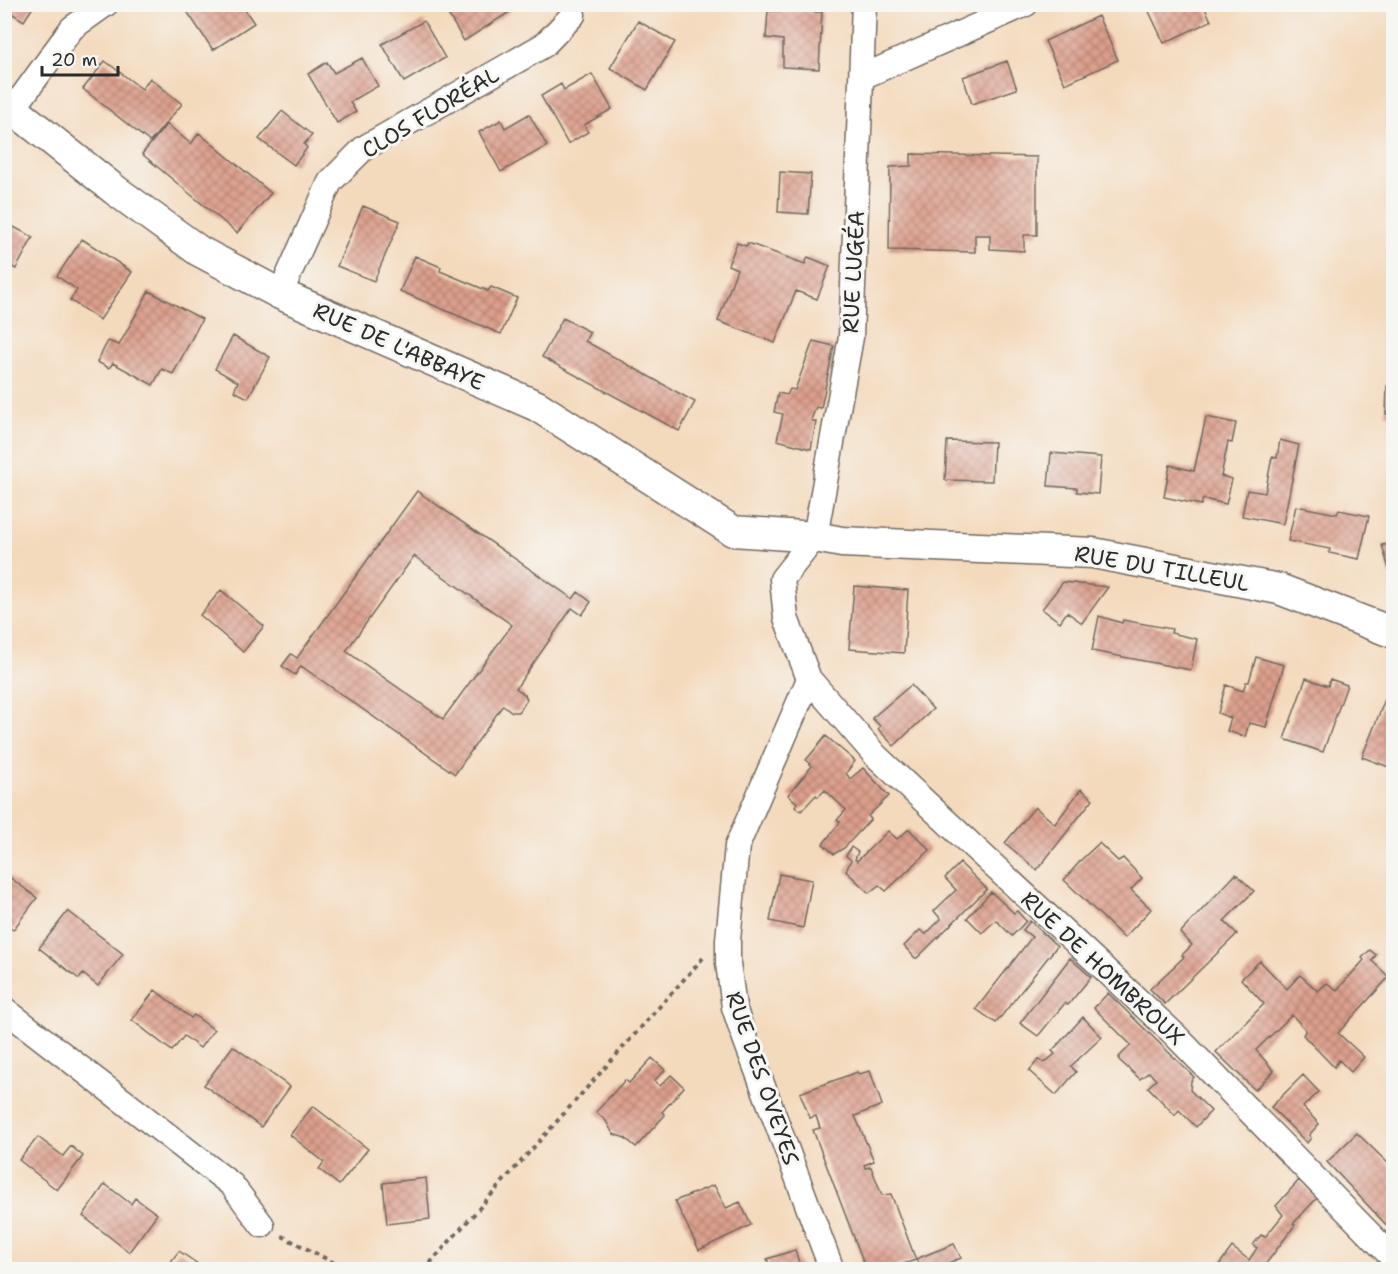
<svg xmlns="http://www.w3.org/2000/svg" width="1398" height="1274" viewBox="0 0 1398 1274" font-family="'Shantell Sans',sans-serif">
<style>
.building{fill:url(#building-cross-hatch);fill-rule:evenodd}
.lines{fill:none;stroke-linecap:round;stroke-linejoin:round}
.minor-casing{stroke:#71685e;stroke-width:27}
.tertiary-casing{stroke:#71685e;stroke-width:33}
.path{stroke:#71685e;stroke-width:4;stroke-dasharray:4.5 4.5;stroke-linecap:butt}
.minor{stroke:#fff;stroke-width:24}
.tertiary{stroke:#fff;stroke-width:30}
.labels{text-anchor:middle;stroke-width:6;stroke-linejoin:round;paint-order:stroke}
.street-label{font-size:22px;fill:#2b2b2b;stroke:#f6f6f2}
</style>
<defs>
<pattern id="building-cross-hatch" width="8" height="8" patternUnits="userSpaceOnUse" patternTransform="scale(1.5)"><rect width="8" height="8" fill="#dd9f8c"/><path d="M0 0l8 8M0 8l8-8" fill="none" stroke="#b38273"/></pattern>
</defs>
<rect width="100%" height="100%" fill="#f6f6f2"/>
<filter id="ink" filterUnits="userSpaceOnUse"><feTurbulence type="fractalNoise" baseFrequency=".0167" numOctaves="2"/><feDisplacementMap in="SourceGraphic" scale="12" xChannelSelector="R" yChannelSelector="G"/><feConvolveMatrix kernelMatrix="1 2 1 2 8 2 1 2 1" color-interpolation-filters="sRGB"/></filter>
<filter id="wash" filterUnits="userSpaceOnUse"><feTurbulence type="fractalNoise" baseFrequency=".008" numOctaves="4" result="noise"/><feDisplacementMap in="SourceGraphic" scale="24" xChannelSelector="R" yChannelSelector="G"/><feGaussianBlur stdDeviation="1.35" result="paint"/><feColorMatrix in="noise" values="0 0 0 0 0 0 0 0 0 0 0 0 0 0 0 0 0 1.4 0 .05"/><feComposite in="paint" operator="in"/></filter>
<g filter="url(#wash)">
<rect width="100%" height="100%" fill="#f4dabd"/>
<g id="blocks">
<path class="building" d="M4,4H35L24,21L8,11L4,16Z
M182,4H241L254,23L213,50Z
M442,4H507L511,11L464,41Z
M1148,4H1203L1211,21L1164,43L1146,5Z
M768,11L822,12L819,69L783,67V40L766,38Z
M1098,16L1118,60L1065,84L1045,41Z
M424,21L445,58L404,82L382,44Z
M638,21L675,42L647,90L610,68Z
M362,58L378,86L350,102L356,112L337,123L308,74L327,62L334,73Z
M105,61L142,89L150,78L182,104L150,142L83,89Z
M1007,61L1017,89L972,104L963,77Z
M592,74L612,109L584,125L588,132L568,144L541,96L561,84L564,90Z
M282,111L312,135L304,144L307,148L294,165L259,139Z
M529,114L547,146L501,172L479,132L501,120L505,128Z
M167,124L191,144L199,133L271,193L237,233L142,154Z
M911,154L1037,157V235H1024V251L990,249V235H975V252L889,250L890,167L911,166Z
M780,172L811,174L808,214L778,212Z
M363,206L400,221L374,281L337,266Z
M4,222L33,237L16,269L4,263Z
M82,239L132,272L100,320L70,300L77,290L57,276Z
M737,243L746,246L748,243L805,264L808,257L830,266L817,299L796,291L775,343L718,321L737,269L728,265Z
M415,256L441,267L440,271L488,291L491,287L517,298L501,334L400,291Z
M149,291L202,319L173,374L162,369L153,385L113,363L109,368L97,362L108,341L119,345Z
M563,318L590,332L585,341L695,402L679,431L542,357Z
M233,336L270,357L248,398L234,391L238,382L215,369Z
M813,341L834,346L821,408L816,407L811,420L816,422L811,449L777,440L783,414L774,412L778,393L787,395L790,389L795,390Z
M1387,386L1394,387V414H1386Z
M1206,417L1236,423L1232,443L1228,442L1221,476L1232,479L1226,504L1203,499L1201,505L1164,497L1170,465L1194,471Z
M1280,440L1299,445L1283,524L1242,516L1247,490L1265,493L1272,457L1277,458Z
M947,441L994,442L992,481L945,480Z
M1051,453L1101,457L1098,494L1077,492V488L1048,486Z
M417,491L573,599L578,592L591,602L582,615L572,608L516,688L525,695L527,700L518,712H512L503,705L455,774L301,666L295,675L282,666L291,654L297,658ZM414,556L512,625L443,719L346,651Z
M1296,506L1337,514L1339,510L1369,516L1359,559L1329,553L1330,549L1288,541Z
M1394,544V573H1390L1382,545Z
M1063,582L1108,587L1082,623L1067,612L1060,622L1042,609Z
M854,586L908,590L904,653L849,649Z
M221,590L264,626L243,652L200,615Z
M1099,616L1122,623L1123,620L1172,629L1171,633L1197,639L1191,670L1092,651Z
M1256,657L1284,665L1266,727L1249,723L1245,737L1227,731L1231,718L1218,713L1226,685L1243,691L1246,682H1249Z
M1306,678L1328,686L1330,679L1347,685L1323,752L1284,739Z
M911,685L933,709L894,746L878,729L880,726L872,718Z
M1388,692L1394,694V769L1362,757Z
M826,736L855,761L846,773L850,779L863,768L889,796L868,816L871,819L844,848L834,854L823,844L840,822L837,820L846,810L825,790L818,797L816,795L801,811L795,806L797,803L788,795L812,766L806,760Z
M1081,789L1093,799L1037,870L1005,843L1035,807L1055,824Z
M909,829L930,850L886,891L879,885L869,893L846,871L851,860L846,856L851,847L858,852L855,859L857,861L888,831L897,839Z
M1099,843L1118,861L1123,858L1142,878L1131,890L1151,909L1124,938L1064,880L1082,859Z
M960,863L987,889L917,958H915L904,946L920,930L926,934L941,919L934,911L956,890L945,878Z
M4,873L37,898L13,930L4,923Z
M779,874L812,880L803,928L770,921Z
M1236,874L1254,891L1224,921L1237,934L1165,1004L1150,989L1184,957L1182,955L1192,945L1180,933Z
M991,892L1014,913L1017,911L1026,921L1012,936L996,920L982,933L967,918Z
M68,911L123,954L98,986L83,974L79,979L39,948Z
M1030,921L1057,946L996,1023L976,1009L1032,937L1023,930Z
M1370,950L1376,955L1372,961L1389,977L1338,1033L1364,1057L1351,1072L1339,1060L1334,1067L1303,1035L1306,1030L1292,1015L1256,1050L1274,1071L1255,1090L1216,1052L1264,1004L1241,979L1260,961L1287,989L1300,975L1318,991L1327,983L1337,990L1364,960L1362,958Z
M1070,958L1091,977L1068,1005L1065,1003L1038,1036L1020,1023Z
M155,990L191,1018L194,1015L214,1030L200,1048L184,1036L172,1051L132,1020Z
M1108,993L1194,1077L1191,1081L1190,1090L1211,1111L1196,1127L1179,1110L1175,1115L1148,1087L1156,1080L1149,1072L1140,1079L1119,1060V1057L1131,1045L1094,1008Z
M1083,1017L1102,1037L1071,1066L1076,1072L1056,1095L1029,1071L1039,1059L1044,1063L1055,1054L1052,1051Z
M233,1046L290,1087L261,1127L204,1085Z
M652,1058L665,1070L654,1081L660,1086L671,1075L684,1087L662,1112L665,1115L636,1147L625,1138L613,1134L606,1121L596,1112L625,1080L629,1083Z
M870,1071L882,1105L855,1116L874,1161L864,1165L865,1168L871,1167L882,1195L891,1194L916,1260L888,1269H866L813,1130L820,1128L816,1116L810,1118L800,1093L857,1072L859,1074Z
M1303,1075L1319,1092L1303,1107L1319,1124L1309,1135L1311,1138L1307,1143L1271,1107Z
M313,1106L368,1149L339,1185L319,1169L324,1162L290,1135Z
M1357,1133L1394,1169V1233L1327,1162Z
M38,1137L63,1156L71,1146L83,1156L57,1190L19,1160Z
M426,1178L430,1219L387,1224L383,1183Z
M1299,1180L1317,1198L1293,1224L1295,1225L1262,1269H1216L1232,1247L1249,1260L1257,1248L1253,1245L1261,1235L1265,1237L1283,1215L1276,1206Z
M105,1184L131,1204L135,1198L157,1214L129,1252L83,1216Z
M714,1185L726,1208L740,1202L751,1225L699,1250L675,1201Z
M954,1244L961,1258L932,1269H916L920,1268L916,1259Z
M795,1250L801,1269H757L769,1265L767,1259Z
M179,1251L205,1269H165Z"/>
</g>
</g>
<g filter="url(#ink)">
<use href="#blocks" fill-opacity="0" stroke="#71685e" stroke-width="1.5"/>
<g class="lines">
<defs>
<path id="minor" d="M864,4L851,337L815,537L782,579L786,618L809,679L876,756L1173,1033L1394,1259
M862,77L1026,4
M14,108L72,28L106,4
M280,294L330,182L364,148L544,45L573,15
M809,679L737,846L728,940V963L734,1007L741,1028L832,1270
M4,1009L232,1185L262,1225"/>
<path id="tertiary" d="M4,102L115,190L199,251L280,294L537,406L733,531L815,537L842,542L1093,553L1279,589L1394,633"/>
</defs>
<use href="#minor" class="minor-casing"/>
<use href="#tertiary" class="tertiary-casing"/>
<path class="path" d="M282,1236L348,1270
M424,1270L703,958"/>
<use href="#minor" class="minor"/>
<use href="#tertiary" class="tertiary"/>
</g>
</g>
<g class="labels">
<g class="street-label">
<text transform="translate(430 112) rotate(-31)" y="8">CLOS FLORÉAL</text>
<text transform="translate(853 272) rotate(-87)" y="8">RUE LUGÉA</text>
<text transform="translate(399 346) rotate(24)" y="8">RUE DE L'ABBAYE</text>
<text transform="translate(1162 568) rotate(10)" y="8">RUE DU TILLEUL</text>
<text transform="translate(1103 968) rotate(43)" y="8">RUE DE HOMBROUX</text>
<text transform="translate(763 1078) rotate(71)" y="8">RUE DES OVEYES</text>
</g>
</g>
<rect width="1398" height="1274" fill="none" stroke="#f6f6f2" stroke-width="24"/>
<path d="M42 66v9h76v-9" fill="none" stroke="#2b2b2b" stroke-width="3"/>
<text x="51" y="66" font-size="18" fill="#2b2b2b" stroke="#f6f6f2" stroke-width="4.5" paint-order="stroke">20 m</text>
</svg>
